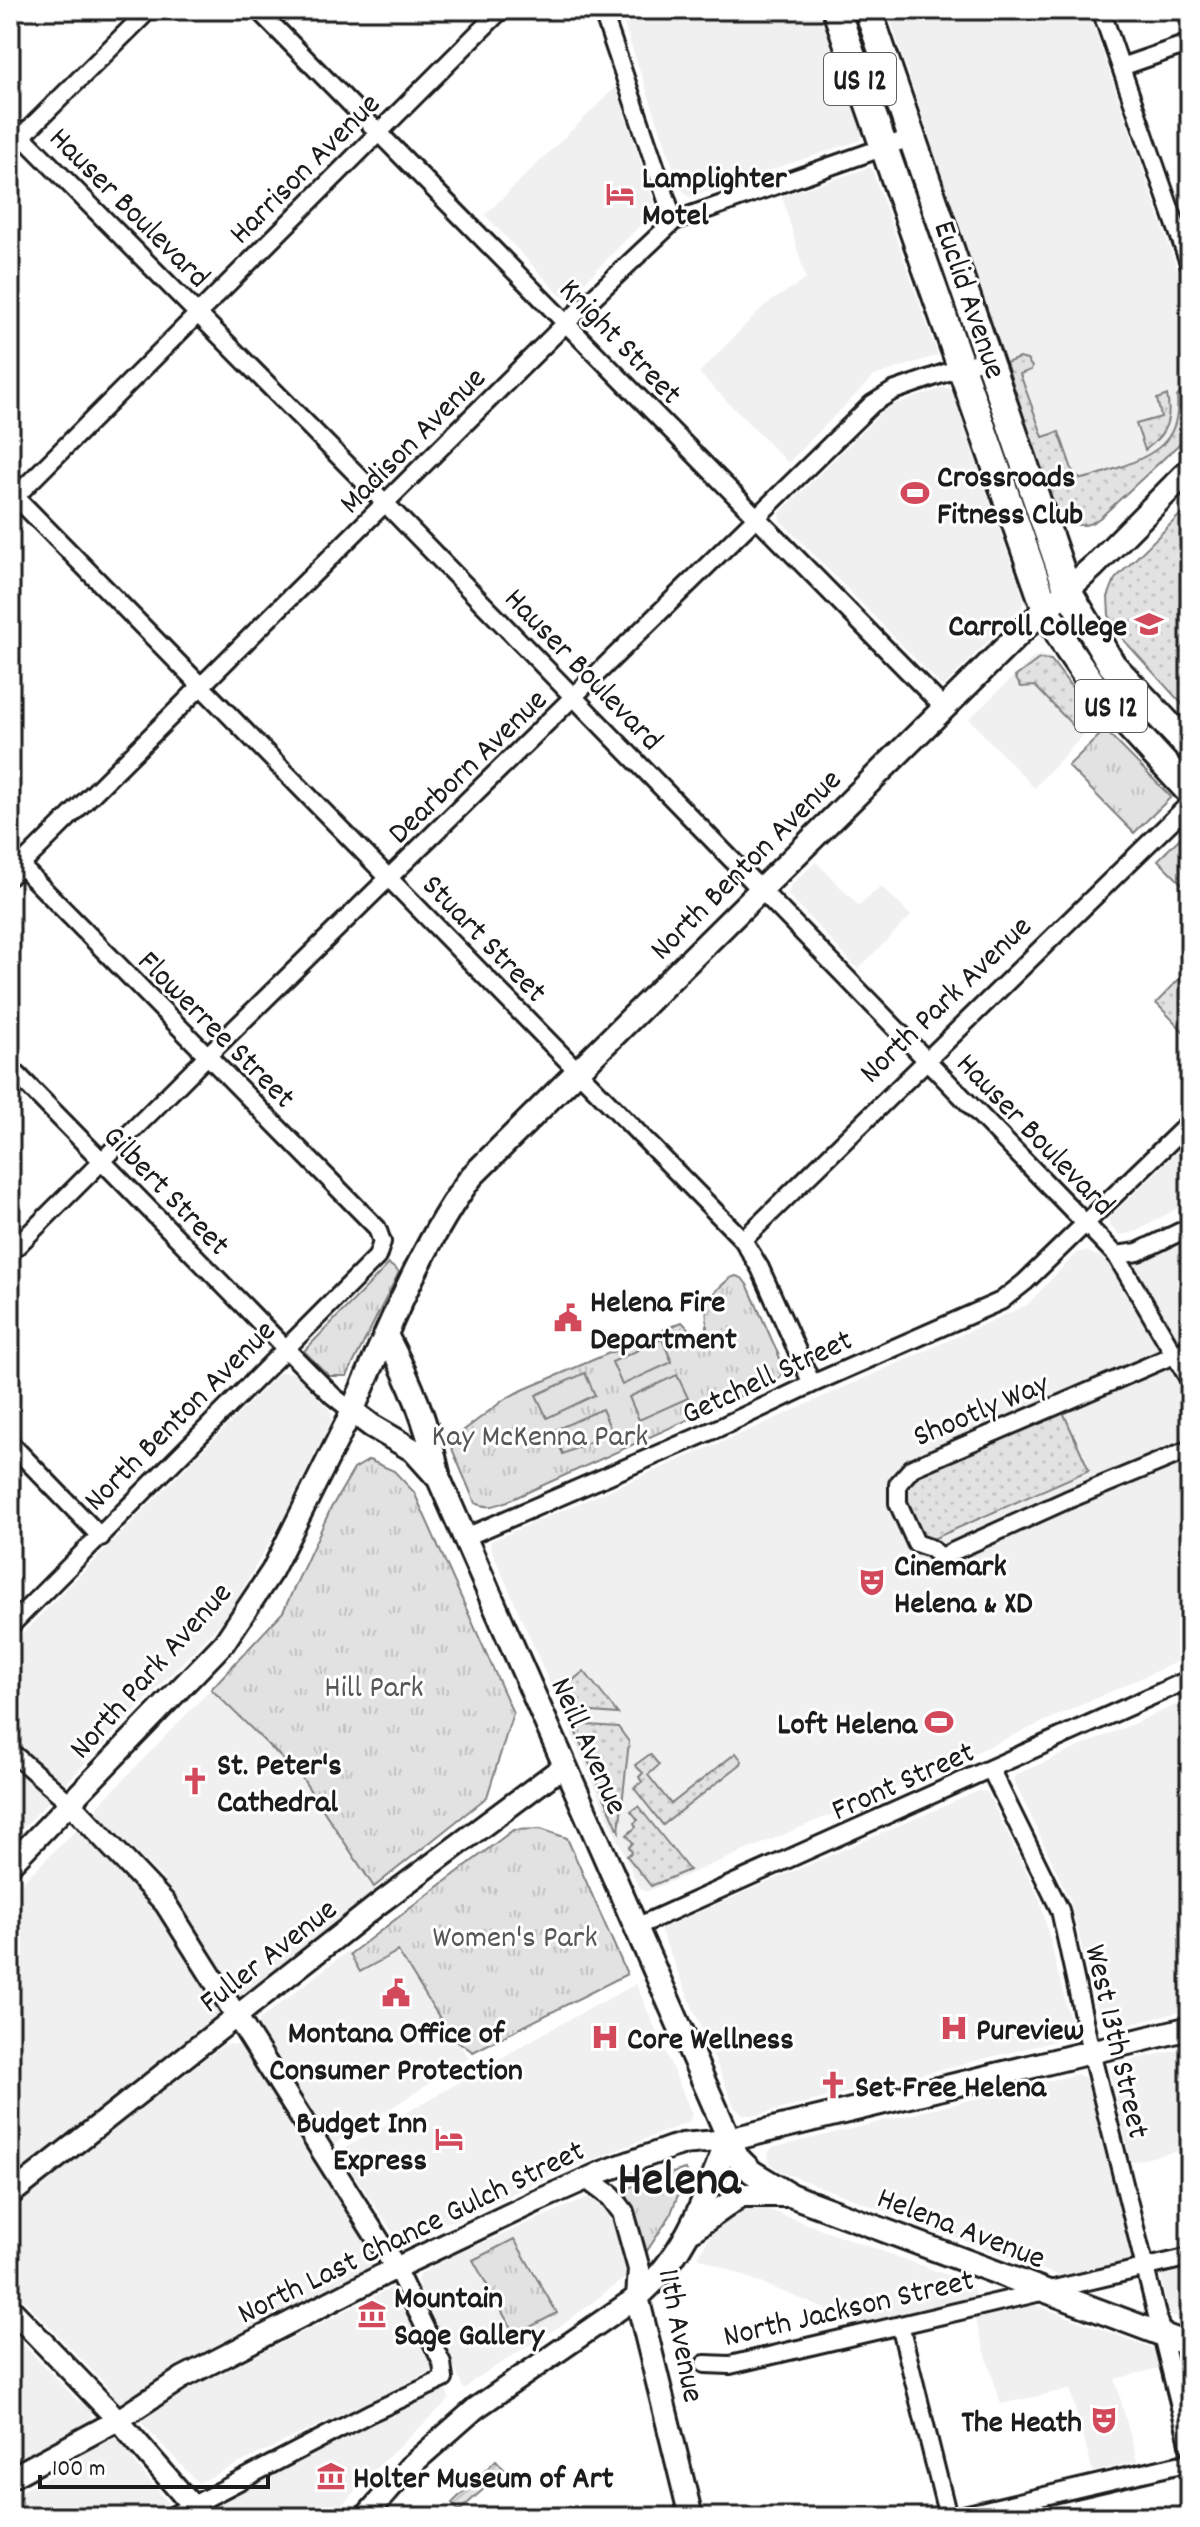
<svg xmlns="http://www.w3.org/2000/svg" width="1200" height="2527" viewBox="0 0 1200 2527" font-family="Dekko,sans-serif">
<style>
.built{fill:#f0f0f0}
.grass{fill:url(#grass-dots);stroke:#7f7f7f;stroke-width:2}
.park{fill:url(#park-tufts);stroke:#7f7f7f;stroke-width:2}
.garden{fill:url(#garden-furrows);stroke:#7f7f7f;stroke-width:2}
.pitch{fill:#e2e2e2;stroke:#7f7f7f;stroke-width:2}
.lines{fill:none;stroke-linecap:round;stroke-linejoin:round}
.minor-casing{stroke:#1c1c1c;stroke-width:22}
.tertiary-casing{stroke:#1c1c1c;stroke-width:26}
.secondary-casing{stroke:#1c1c1c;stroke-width:28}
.trunk-casing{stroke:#1c1c1c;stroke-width:32}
.minor{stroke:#fff;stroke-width:16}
.tertiary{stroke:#fff;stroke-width:20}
.secondary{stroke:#fff;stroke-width:22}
.trunk{stroke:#fff;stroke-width:26}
.labels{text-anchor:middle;stroke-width:6;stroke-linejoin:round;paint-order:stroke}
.shield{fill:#fff;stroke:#606060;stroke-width:2}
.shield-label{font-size:30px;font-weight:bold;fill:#1c1c1c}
.street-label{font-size:32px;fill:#1c1c1c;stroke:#fff}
.poi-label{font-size:32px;font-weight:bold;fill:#1c1c1c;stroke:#fff;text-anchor:start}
.park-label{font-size:32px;fill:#575757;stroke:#fff}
.town-label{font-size:48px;font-weight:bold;fill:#1c1c1c;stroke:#fff}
</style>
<defs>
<pattern id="grass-dots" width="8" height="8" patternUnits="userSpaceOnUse" patternTransform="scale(2)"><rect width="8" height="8" fill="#e2e2e2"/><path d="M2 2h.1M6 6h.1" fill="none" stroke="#c1c1c1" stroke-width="1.8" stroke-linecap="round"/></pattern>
<pattern id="park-tufts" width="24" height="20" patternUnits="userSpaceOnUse" patternTransform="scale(2)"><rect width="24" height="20" fill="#e2e2e2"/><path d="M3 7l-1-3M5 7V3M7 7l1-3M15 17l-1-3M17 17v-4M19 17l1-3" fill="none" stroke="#c1c1c1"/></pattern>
<pattern id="garden-furrows" width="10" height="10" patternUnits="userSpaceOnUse" patternTransform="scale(2)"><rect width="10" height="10" fill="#e2e2e2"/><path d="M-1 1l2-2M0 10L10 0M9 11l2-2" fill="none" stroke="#c1c1c1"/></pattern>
</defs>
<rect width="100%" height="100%" fill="#fff"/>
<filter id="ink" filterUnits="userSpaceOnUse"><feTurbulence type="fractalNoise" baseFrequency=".0125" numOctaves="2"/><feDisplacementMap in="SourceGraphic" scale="16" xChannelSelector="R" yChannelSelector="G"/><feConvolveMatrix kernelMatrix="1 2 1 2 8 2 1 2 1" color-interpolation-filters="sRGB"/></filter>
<g filter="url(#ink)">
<path class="built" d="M619,10H821L864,135L858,141L689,197L680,187Z
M887,10H1088L1190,306V432L1093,524L1073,525L1062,518L1053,505Z
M616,87L656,209L572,295L566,297L560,295L485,215Z
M871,167L938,355L874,376L788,463L699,373L765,305L806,279L782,196Z
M943,388H949L952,392L1024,599L1022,607L943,687L780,520V513L887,407Z
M1040,655L1049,657L1054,662L1099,718L1034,788L969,719L1034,657Z
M816,862L859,906L881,886L911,916L858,969L788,895L791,885Z
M1190,1139V1201L1136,1232L1120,1235L1109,1225V1218Z
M1190,1234V1656L921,1777L646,1892L638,1886L490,1546L491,1541L752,1429L1027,1305L1076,1253L1086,1251L1103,1258L1140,1257Z
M280,1372L294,1373L331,1412L332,1419L284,1517L227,1616L67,1782H61L10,1735V1646Z
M211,1689L302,1778L376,1891L247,1995L242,1996L236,1994L160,1876L98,1814L97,1807Z
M1190,1699V2009L1112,2029L1101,2023L1070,1900L1014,1780L1017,1774Z
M10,1763L50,1800L10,1841Z
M979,1791L987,1792L1040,1900L1072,2029L1067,2038L757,2115H744L735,2108L660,1929Z
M79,1827L151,1902L220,2016L10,2181V1894Z
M348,1951L362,1973L397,1953L469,2058L330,2147L258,2029L259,2020Z
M636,1984L692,2114L689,2122L540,2180L464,2217L397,2238L338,2152L548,2031Z
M229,2044L238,2045L243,2050L370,2242L377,2255L376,2261L363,2273L355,2274L188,2363L153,2383L128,2407L118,2405L110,2389L10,2286V2210L222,2046Z
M1190,2047V2148L1131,2162L1110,2073L1116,2064Z
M1077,2074L1087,2079L1133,2260L1062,2277L781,2172L770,2164L768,2153L772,2148Z
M595,2194L606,2198L618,2220L629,2275L565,2323L474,2380L464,2390L417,2281L420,2274L451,2257Z
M753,2204L972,2284L974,2295L972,2299L864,2325L698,2257L720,2219L735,2207Z
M1190,2269V2322L1168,2314L1161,2275Z
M395,2286L436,2369L198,2483L142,2423L144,2417L151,2412L196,2386Z
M1030,2303L1155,2349L1159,2368L1115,2379L1137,2461L1093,2472L1070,2389L1001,2404L974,2317Z
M10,2331L78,2401L88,2404L91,2410L92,2419L10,2463Z
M445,2388L450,2399L372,2472L331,2517H227L218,2506L217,2500Z
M113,2437L124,2442L135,2463L168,2503L143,2517H16L10,2506V2494L22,2491L77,2461L82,2455Z"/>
<path class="grass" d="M1019,358L1027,360L1032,367L1031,370L1020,374L1043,437L1059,432L1073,472L1081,479C1094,477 1105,472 1118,468C1154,455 1181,441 1177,397L1181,391L1188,413H1190V434L1101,517C1081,533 1067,524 1053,505L1006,363Z
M1167,395C1172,420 1166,435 1145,450L1136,424L1161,417L1157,399Z
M1190,505V713L1121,637L1109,615L1108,597L1115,579Z
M1039,659L1051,660L1095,718L1080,733L1035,686L1021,687L1015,677Z
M1190,968V1038L1156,1003Z
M1063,1412L1089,1470L933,1539L924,1538C909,1513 896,1502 914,1476Z
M584,1671L618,1714L566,1710L562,1703L564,1688Z
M572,1724L618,1727L629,1742L619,1831Z
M736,1753L742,1761L741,1764L663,1825L634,1788L642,1782L639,1777L643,1773L635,1765L650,1754L659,1765L648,1775L671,1804Z
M638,1806L689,1870L651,1886L627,1856L632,1852L629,1847L633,1843L627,1835L636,1827L634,1823L638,1820L631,1811Z"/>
<path class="park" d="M1105,730L1171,797L1134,833L1068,766Z
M1190,828V892L1158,860Z
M389,1264L399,1272L347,1376H329L304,1351Z
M736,1276L742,1278L748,1286L783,1365L784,1372L778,1379L508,1501C495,1506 488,1509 475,1503L450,1444L455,1437L505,1399L518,1392L682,1322L696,1337L707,1328L706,1300L730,1278Z
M369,1460L394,1471L414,1492L513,1713L487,1797L374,1887L302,1778L211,1689L283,1612L331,1508L354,1469Z
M541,1829L567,1838L627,1974L473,2052L451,2036L398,1951L360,1972L350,1954L513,1830Z
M684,2169L687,2171L670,2216L645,2254L625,2189Z
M514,2239L557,2313L515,2335L473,2260Z"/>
<path class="garden" d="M496,2460L505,2470L459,2511L452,2503Z"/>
<path class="pitch" d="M662,1339L672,1362L622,1385L612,1362Z
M585,1373L595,1395L547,1418L536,1395Z
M677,1375L688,1398L639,1420L629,1397Z
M602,1409L612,1432L563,1454L553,1431Z"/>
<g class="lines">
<defs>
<path id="minor" d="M258,10L945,709
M602,10L674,221
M1101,10L1190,266
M1121,67L1190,43
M10,124L386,504L1116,1255L1190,1381
M10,148L149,10
M10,491L743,1240L760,1268L812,1384
M10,502L501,10
M10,855L377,1228L382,1242L377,1257L10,1626
M10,876L566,323L674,221L913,137
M10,1067L287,1350L333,1396L352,1411
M743,1240L1190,803
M10,1253L206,1057L872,404L893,391L988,358
M1116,1255L1138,1252L1190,1227
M1190,1348L912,1468L898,1484V1503L916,1543L930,1548L941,1557L1067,1500L1190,1449
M10,1443L101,1537
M466,1537L725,1425L812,1384L1001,1301L1025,1282L1190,1122
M10,1751L71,1804
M991,1770L1060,1910L1091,2052L1190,2447
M636,1927L1190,1679
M900,2325L948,2517
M705,2364L730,2365L1190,2257
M170,2517L370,2413L444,2379L442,2363L396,2268
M955,2517L1190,2462"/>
<path id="tertiary" d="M71,1804L165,1903L396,2268
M10,1865L224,1643L272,1571L352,1411
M10,2195L380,1903L565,1765
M10,2308L118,2420L202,2517
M10,2478L118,2420L182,2378L396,2268L537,2201L602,2172L672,2147L682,2144L728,2140
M365,2517L409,2467L476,2408L637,2297L639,2269L623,2212L611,2196L588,2179"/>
<path id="secondary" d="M1190,469L1094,566L1027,626L472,1176C423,1241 386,1335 352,1411L372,1426L413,1450L439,1479L737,2157L752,2172L790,2195L1190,2345
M386,1335C411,1383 426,1420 438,1473
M728,2140L1190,2028
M692,2230L741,2195H786
M691,2517L637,2297C686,2256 705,2198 728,2140"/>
<path id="trunk" d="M836,10L1046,610L1068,649L1097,691L1190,792
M868,10L1068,591L1112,665L1190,748"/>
</defs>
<use href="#minor" class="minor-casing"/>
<use href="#tertiary" class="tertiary-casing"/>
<use href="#secondary" class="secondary-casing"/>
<use href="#trunk" class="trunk-casing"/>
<use href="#minor" class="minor"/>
<use href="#tertiary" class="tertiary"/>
<use href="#secondary" class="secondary"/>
<use href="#trunk" class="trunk"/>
</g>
</g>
<defs>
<symbol id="hotel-bare" viewBox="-9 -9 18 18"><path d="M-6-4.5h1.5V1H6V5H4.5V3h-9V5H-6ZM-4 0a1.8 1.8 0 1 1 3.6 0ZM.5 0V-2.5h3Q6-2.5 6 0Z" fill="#d1495b" stroke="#fff" stroke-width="2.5" paint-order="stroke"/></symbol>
<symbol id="stadium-bare" viewBox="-9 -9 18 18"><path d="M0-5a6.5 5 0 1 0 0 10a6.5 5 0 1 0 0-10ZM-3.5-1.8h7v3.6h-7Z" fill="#d1495b" stroke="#fff" stroke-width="2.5" paint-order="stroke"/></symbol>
<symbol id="university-bare" viewBox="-9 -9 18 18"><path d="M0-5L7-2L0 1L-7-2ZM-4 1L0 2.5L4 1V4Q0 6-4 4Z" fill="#d1495b" stroke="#fff" stroke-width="2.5" paint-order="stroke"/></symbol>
<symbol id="civic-bare" viewBox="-9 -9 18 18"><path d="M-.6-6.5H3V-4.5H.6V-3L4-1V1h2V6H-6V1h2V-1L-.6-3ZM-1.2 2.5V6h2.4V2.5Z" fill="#d1495b" stroke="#fff" stroke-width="2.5" paint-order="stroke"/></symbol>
<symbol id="theatre-bare" viewBox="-9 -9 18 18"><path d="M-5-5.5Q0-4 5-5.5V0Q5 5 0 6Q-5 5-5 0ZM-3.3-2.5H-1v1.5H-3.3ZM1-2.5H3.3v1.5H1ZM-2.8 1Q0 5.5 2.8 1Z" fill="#d1495b" stroke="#fff" stroke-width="2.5" paint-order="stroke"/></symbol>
<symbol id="church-bare" viewBox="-9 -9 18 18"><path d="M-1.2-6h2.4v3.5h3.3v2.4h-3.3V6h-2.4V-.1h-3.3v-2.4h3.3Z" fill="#d1495b" stroke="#fff" stroke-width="2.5" paint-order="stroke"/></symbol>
<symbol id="hospital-bare" viewBox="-9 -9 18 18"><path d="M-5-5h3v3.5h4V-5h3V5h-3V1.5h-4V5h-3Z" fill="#d1495b" stroke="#fff" stroke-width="2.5" paint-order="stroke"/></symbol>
<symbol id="museum-bare" viewBox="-9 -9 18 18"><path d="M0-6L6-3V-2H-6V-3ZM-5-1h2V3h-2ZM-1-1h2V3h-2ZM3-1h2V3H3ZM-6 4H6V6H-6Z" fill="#d1495b" stroke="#fff" stroke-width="2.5" paint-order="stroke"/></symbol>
</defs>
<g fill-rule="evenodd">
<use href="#hotel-bare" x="600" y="174" width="40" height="40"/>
<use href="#stadium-bare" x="895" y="473" width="40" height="40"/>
<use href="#university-bare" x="1129" y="604" width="40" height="40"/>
<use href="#civic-bare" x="548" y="1298" width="40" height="40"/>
<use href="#theatre-bare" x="852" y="1562" width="40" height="40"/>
<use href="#stadium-bare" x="919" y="1702" width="40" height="40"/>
<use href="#church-bare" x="175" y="1761" width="40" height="40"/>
<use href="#civic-bare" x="376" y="1973" width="40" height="40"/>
<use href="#hospital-bare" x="934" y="2008" width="40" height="40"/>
<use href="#hospital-bare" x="585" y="2017" width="40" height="40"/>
<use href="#church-bare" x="813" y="2065" width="40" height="40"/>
<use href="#hotel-bare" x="429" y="2119" width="40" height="40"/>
<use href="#museum-bare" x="352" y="2294" width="40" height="40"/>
<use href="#theatre-bare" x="1084" y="2400" width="40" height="40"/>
<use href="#museum-bare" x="311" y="2456" width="40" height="40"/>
</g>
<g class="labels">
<g class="shield">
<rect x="824" y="53" width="72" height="52" rx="6"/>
<rect x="1075" y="680" width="72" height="52" rx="6"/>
</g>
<g class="shield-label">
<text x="860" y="89">US 12</text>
<text x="1111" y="716">US 12</text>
</g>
<g class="street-label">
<text transform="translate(303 167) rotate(-45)" y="11">Harrison Avenue</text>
<text transform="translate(131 206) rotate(45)" y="11">Hauser Boulevard</text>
<text transform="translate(972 299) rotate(71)" y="11">Euclid Avenue</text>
<text transform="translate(622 340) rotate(46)" y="11">Knight Street</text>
<text transform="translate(411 439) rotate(-45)" y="11">Madison Avenue</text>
<text transform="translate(585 668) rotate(46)" y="11">Hauser Boulevard</text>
<text transform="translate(466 765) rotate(-44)" y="11">Dearborn Avenue</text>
<text transform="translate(744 863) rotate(-45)" y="11">North Benton Avenue</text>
<text transform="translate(486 937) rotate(46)" y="11">Stuart Street</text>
<text transform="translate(944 998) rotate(-44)" y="11">North Park Avenue</text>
<text transform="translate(218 1028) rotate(45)" y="11">Flowerree Street</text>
<text transform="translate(1037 1133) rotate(46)" y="11">Hauser Boulevard</text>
<text transform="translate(168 1189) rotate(46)" y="11">Gilbert Street</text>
<text transform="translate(766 1375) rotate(-25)" y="11">Getchell Street</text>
<text transform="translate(980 1408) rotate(-23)" y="11">Shootly Way</text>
<text transform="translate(178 1414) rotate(-45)" y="11">North Benton Avenue</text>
<text transform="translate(149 1669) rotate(-48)" y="11">North Park Avenue</text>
<text transform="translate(591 1745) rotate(66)" y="11">Neill Avenue</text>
<text transform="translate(902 1779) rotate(-24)" y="11">Front Street</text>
<text transform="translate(267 1954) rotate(-38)" y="11">Fuller Avenue</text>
<text transform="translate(1119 2041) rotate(77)" y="11">West 13th Street</text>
<text transform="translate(962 2226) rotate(21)" y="11">Helena Avenue</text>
<text transform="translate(410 2230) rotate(-26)" y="11">North Last Chance Gulch Street</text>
<text transform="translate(848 2306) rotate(-13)" y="11">North Jackson Street</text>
<text transform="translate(683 2335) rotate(79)" y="11">11th Avenue</text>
</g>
<g class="poi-label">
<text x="642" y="187">Lamplighter<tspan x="642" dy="37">Motel</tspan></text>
<text x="937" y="486">Crossroads<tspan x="937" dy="37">Fitness Club</tspan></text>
<text x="1127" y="635" text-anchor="end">Carroll College</text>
<text x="590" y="1311">Helena Fire<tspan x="590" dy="37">Department</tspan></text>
<text x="894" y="1575">Cinemark<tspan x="894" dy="37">Helena &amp; XD</tspan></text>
<text x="917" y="1733" text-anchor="end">Loft Helena</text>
<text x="217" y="1774">St. Peter's<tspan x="217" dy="37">Cathedral</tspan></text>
<text x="976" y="2039">Pureview</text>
<text x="396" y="2042" text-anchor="middle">Montana Office of<tspan x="396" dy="37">Consumer Protection</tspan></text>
<text x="627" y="2048">Core Wellness</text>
<text x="855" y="2096">Set Free Helena</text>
<text x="427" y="2132" text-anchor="end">Budget Inn<tspan x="427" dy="37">Express</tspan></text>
<text x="394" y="2307">Mountain<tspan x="394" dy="37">Sage Gallery</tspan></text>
<text x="1082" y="2431" text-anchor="end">The Heath</text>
<text x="353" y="2487">Holter Museum of Art</text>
</g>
<g class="park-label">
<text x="540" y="1445">Kay McKenna Park</text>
<text x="374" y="1696">Hill Park</text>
<text x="515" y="1946">Women's Park</text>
</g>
<g class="town-label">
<text x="679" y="2193">Helena</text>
</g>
</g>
<rect width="1200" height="2527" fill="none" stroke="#fff" stroke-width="40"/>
<rect x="20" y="20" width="1160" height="2487" fill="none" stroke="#1c1c1c" stroke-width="3" filter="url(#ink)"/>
<path d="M40 2475v12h228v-12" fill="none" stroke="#1c1c1c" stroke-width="4"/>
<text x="52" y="2475" font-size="24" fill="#1c1c1c" stroke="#ffffff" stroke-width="6" paint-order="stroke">100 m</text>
</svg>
